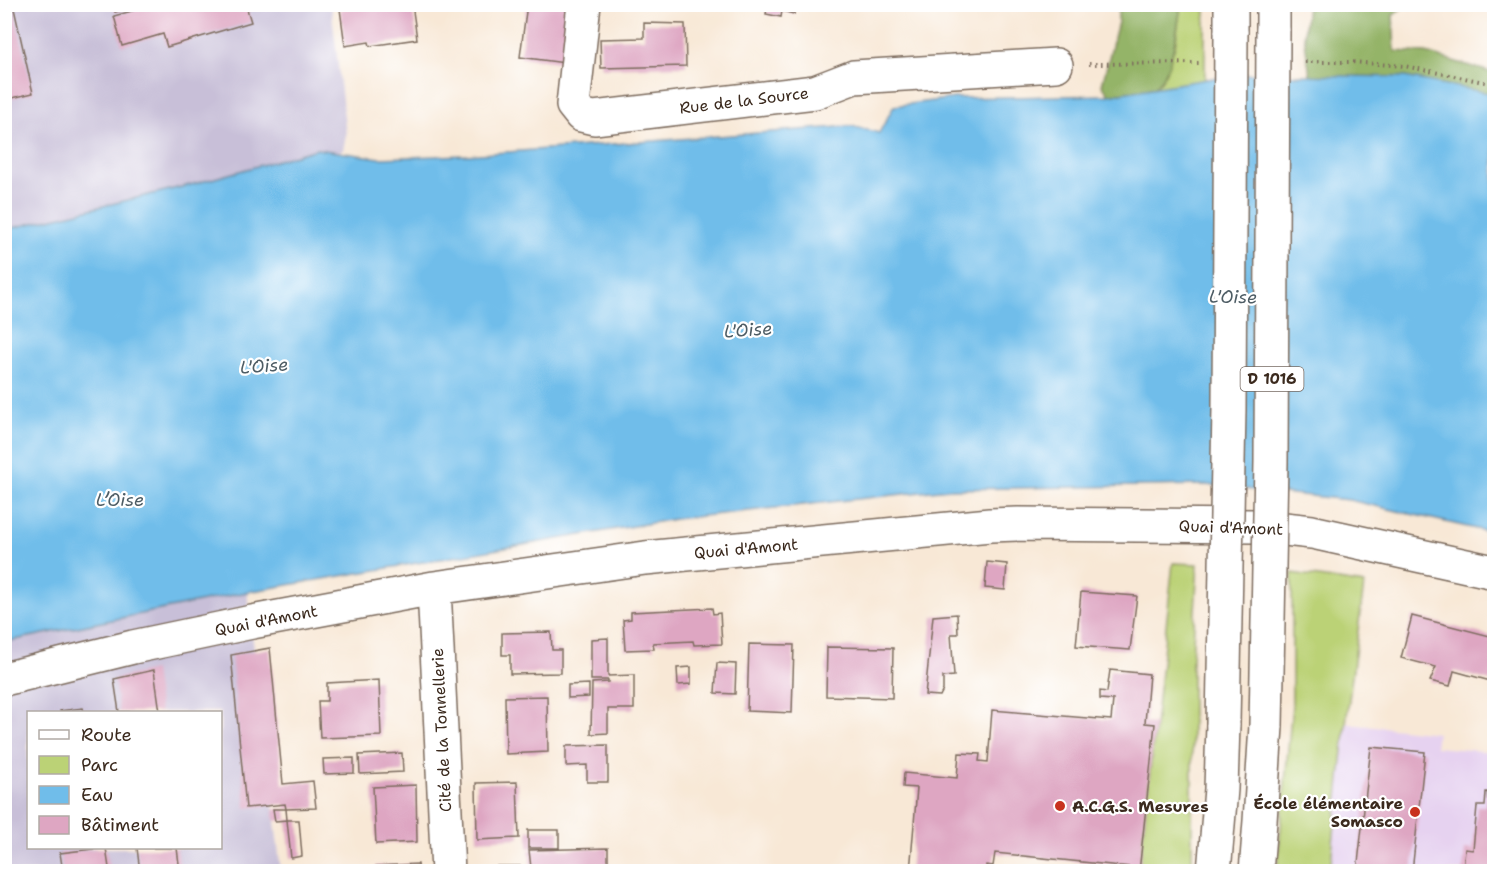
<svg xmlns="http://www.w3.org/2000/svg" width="1499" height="876" viewBox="0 0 1499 876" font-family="'Shantell Sans',sans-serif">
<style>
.built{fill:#e6d2f0}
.industrial{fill:#c8bfd8;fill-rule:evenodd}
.green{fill:#bbd276;stroke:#7b7e4a;stroke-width:1.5}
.forest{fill:#94b467;stroke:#686f42;stroke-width:1.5}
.water{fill:#70bdea;stroke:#567484;stroke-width:1.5}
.building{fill:#dea6c2}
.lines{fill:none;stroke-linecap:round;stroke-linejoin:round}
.minor-casing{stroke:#7d6c5e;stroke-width:36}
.highway-casing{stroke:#7d6c5e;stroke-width:36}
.path{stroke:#7d6c5e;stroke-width:4;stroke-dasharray:1.5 4.5;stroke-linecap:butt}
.minor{stroke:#fff;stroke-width:33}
.highway{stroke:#fff;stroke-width:33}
.highway-bridge-casing{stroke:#7d6c5e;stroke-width:36;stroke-linecap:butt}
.highway-bridge{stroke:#fff;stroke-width:33}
.poi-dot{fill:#c8321e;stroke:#fff;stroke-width:2}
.labels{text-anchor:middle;stroke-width:4.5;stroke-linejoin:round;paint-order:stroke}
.shield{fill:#fff;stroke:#766a62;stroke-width:1.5}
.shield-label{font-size:15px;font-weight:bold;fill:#3b2a1e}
.street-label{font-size:16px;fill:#3b2a1e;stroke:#fff}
.poi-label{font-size:16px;font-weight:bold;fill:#3b2a1e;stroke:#fff;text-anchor:end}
.water-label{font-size:18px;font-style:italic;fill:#4e5d65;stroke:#fff}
</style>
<rect width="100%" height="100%" fill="#fff"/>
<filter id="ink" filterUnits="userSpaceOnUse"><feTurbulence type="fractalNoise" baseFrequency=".0167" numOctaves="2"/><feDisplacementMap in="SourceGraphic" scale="12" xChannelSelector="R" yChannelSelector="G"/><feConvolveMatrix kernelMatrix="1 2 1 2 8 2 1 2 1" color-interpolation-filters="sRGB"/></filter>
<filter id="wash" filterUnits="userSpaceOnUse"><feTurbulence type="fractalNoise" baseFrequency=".008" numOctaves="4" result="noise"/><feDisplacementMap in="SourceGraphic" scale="24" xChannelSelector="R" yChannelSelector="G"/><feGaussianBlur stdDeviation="1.35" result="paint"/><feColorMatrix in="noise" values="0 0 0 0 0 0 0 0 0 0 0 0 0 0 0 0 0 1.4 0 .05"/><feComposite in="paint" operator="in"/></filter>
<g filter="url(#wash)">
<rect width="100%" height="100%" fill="#f8e8d6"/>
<path class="built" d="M1346,723L1437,733L1435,747L1494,752V871L1330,872Z"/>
<path class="industrial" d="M4,5H331L346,135L343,150L194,184L5,230Z
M247,592L281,871L5,872V642ZM28,712H220V848H28Z"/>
<path class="green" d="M1181,5H1205V98L1154,87L1162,80L1175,46Z
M1173,563L1198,564L1192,659V871H1139Z
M1292,573L1364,584L1346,723L1330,871H1277L1292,705Z"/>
<path class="forest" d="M1118,5H1181C1178,23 1172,81 1152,88C1139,92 1123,92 1109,95L1102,85L1118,22Z
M1307,5H1406L1393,15L1395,51L1426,53L1494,73V127L1319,92L1310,75L1304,35Z"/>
<path class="water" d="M1238,74L1405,77L1494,94V533L1349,500L1206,485L949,489L675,519L247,592L5,642L4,230L194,184L317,149L380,158L467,155L852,126L879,133L894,106L955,98L1109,95Z"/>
<g id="blocks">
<path class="building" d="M4,4H13L33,93L4,100Z
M156,4H262V5L247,9L251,22L167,47L163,34L122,46L114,16Z
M364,4H412L417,39L370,46L369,42L345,46L340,9L364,6Z
M527,4H573L565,63L520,57Z
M746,4H796L794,14L782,11L781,17L766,14L767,9L746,6Z
M113,5H141L115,12Z
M644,23L685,24L686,66L601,68L600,39L644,38Z
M987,562L1007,564L1005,590L985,588Z
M1081,592L1137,596L1130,650L1076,646Z
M712,608L713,614L720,613L722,644L694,645L693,641L653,643L654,649L625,650L623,620L631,619V612Z
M957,614L958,634H951L954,676L943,677V690L940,696L925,695L933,616Z
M1412,616L1494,637V682L1454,671L1450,686L1430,681L1436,667L1401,658Z
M551,632L552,650H561V673L510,674V655H502V633Z
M608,638V676L634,675V709H608V733L591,734L592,683L608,682V680H591V639Z
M749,644L794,645L792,713L747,711Z
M827,647L893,648L892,698L826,696Z
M270,648L283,784L313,781L316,808L286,809L285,804L246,808L231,655Z
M717,663L736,664L735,694L715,693Z
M691,667V684L678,685L677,668Z
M154,670L160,712H119L114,679Z
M1110,670L1149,674L1145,723L1155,724L1139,872H1130V867L995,853L993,866L986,865V872H910L917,788L903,787L904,773L957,778L959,753L980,754L979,761L988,762L992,710L1111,720L1113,700L1100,699V691L1107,692Z
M379,680L381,736L320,738L318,701H327V683Z
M589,684V697L568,698V685Z
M547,696L548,752L506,754L505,697Z
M83,708L84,712H60V711Z
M608,745V782H587V765L566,766V746Z
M1371,747L1425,752L1412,872H1357Z
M402,753L403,772L360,774L359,755Z
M354,758V773L324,774L323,759Z
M517,782L519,838L477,840L476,783Z
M416,785L417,842L376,844L373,787Z
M1486,792L1494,793V872H1463L1465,849L1473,850L1477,806H1485Z
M273,809H286L287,820L275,821Z
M287,820H299L302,856L291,858Z
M528,830H559V848H528Z
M101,848H106L109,868L86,872H63L60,853Z
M137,848H177L180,872H140Z
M608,848V872H587V865L531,868L529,850Z
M418,864L419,872H376V866Z
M497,866H520V872H497Z"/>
</g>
</g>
<g filter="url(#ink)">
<use href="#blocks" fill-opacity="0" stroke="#7d6c5e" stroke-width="1.5"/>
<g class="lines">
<defs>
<path id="minor" d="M584,4L573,105L581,115L594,118L815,92L854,77L1056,65
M434,588L448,872
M4,679L133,647L252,622L434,588L645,558L990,525L1018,524L1257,526L1312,532L1494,572"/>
<path id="highway" d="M1231,4V33
M1273,31V4
M1214,872L1221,789L1223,724
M1256,872L1260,821L1266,726"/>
</defs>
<use href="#minor" class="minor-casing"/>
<use href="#highway" class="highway-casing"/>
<path class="path" d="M1305,62H1351L1404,66L1494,84
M1089,64L1199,63"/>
<use href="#minor" class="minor"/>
<use href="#highway" class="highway"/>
<defs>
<path id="highway-bridge" d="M1223,724L1229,409L1231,33
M1266,726L1271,462L1273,31"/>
</defs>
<use href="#highway-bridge" class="highway-bridge-casing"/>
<use href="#highway-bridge" class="highway-bridge"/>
</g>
</g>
<g class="poi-dot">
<circle cx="1060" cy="806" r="6"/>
<circle cx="1415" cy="812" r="6"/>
</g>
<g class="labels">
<rect class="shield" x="1240.5" y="367" width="63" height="24" rx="4.5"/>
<g class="shield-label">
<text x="1272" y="384">D 1016</text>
</g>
<g class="street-label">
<text transform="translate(744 100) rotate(-7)" y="6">Rue de la Source</text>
<text transform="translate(1231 527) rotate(2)" y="6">Quai d'Amont</text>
<text transform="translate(746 548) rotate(-5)" y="6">Quai d'Amont</text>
<text transform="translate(266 620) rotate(-11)" y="6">Quai d'Amont</text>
<text transform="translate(441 730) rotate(-93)" y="6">Cité de la Tonnellerie</text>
</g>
<g class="poi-label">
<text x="1403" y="809">École élémentaire<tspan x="1403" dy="18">Somasco</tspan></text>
<text x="1072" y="812" text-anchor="start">A.C.G.S. Mesures</text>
</g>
<g class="water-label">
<text transform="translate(1233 297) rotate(1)" y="6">L'Oise</text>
<text transform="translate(748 330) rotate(-4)" y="6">L'Oise</text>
<text transform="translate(264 366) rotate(-4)" y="6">L'Oise</text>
<text x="120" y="506">L’Oise</text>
</g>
</g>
<rect width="1499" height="876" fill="none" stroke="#fff" stroke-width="24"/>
<rect x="27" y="711" width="195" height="138" fill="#ffffff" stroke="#b1aaa5" stroke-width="1.5"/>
<rect x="39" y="730" width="30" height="9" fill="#ffffff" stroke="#b1aaa5" stroke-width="1.5"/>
<text x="81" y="741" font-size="18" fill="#3b2a1e">Route</text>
<rect x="39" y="756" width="30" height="18" fill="#bbd276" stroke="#b1aaa5" stroke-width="1.5"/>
<text x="81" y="771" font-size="18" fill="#3b2a1e">Parc</text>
<rect x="39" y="786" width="30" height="18" fill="#70bdea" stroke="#b1aaa5" stroke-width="1.5"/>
<text x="81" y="801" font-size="18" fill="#3b2a1e">Eau</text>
<rect x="39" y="816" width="30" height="18" fill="#dea6c2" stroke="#b1aaa5" stroke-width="1.5"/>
<text x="81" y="831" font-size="18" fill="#3b2a1e">Bâtiment</text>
</svg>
